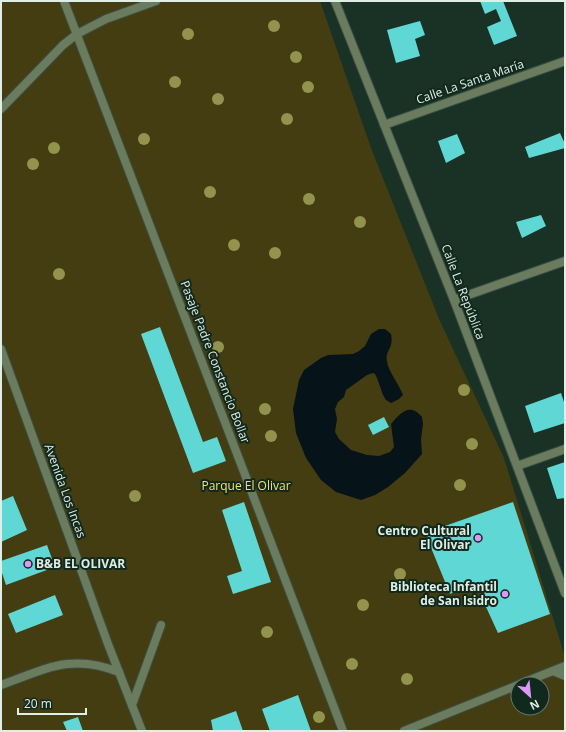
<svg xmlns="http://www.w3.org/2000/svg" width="566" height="732" viewBox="0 0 566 732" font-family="'Open Sans',sans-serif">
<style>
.green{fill:#443d11;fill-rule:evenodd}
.water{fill:#061318}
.building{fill:#5fd8d5}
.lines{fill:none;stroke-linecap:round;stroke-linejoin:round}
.service-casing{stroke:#3a5045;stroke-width:10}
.pedestrian-casing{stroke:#3a5045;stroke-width:10}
.minor-casing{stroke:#3a5045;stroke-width:10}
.tertiary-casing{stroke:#3a5045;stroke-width:10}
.service{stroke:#6b7b5d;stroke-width:8}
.pedestrian{stroke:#6b7b5d;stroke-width:8}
.minor{stroke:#6b7b5d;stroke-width:8}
.tertiary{stroke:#6b7b5d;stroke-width:8}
.tree{fill:#92934d}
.poi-dot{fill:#db99f5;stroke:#11281d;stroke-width:1.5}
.labels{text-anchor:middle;stroke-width:4;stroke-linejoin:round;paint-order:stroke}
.street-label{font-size:12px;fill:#e0eee6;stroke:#11281d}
.park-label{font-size:12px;fill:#f4e26d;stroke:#11281d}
.poi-label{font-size:12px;font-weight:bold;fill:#e0eee6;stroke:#11281d;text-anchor:end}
</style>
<rect width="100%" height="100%" fill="#1a3226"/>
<path class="green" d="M1,1H320L371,148L439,319L504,458L565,657V731H1ZM518,684H542V708H518Z"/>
<path class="water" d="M379,329H385L391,334C394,349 385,350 387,361C388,371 399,384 403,395L399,399L391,403L386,400L383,395L377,378L375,374L373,373L367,375L346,390L344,397L338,402L335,409L337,419L335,432L339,439L351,450L367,455L379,456L390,452L394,447L391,424C400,413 410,402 422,417L423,424L421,439L422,454L405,473L388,487L375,495L361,500L336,492L321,480L306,458L296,433L293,409L299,380L304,370L321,358L328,355L353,354L359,351L365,346L371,334Z"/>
<path class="building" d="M480,1H503L517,36L494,45L487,27L501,21L496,9L485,14Z
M420,21L425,35L415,39L420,56L396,63L387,30Z
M560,133L565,144V148L529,158L525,147Z
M457,134L465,153L446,163L438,141Z
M541,215L546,226L522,238L516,222Z
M160,327L203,442L217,437L226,461L193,473L141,334Z
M561,393L565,405V423L534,433L525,406Z
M384,417L389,427L373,435L368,425Z
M565,462V498L557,499L547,468Z
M13,496L27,530L1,542V501Z
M244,502L271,582L233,594L227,576L242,571L222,510Z
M513,502L550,614L498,633L475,583L450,594L425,533Z
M47,545L55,567L6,585L1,570V561Z
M55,595L63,615L16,633L8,614Z
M298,695L311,731H270L262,709Z
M236,711L243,731H213L211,720Z
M78,717L83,731H67L63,722Z"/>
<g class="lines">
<defs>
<path id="service" d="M132,705L161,625"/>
<path id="pedestrian" d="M64,1L343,731"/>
<path id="minor" d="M335,1L454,300L565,593
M1,109L63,45L77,34L106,19L156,1
M384,125L565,61
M454,300L565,261
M517,466L565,449
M553,671L565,676
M520,684L565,666
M1,685C46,669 71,653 119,672
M404,731L518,685"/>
<path id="tertiary" d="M1,349L108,644L142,731"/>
</defs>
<use href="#service" class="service-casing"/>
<use href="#pedestrian" class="pedestrian-casing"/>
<use href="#minor" class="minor-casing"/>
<use href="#tertiary" class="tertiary-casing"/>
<use href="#service" class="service"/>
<use href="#pedestrian" class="pedestrian"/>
<use href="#minor" class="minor"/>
<use href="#tertiary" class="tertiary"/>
</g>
<g class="tree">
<circle cx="274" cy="26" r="6"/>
<circle cx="188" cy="34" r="6"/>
<circle cx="296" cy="57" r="6"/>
<circle cx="175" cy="82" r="6"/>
<circle cx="308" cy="87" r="6"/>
<circle cx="218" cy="99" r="6"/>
<circle cx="287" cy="119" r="6"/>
<circle cx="144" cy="139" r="6"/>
<circle cx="54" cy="148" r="6"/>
<circle cx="33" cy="164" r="6"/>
<circle cx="210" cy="192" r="6"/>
<circle cx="309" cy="199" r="6"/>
<circle cx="360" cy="222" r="6"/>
<circle cx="234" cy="245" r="6"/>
<circle cx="275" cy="253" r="6"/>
<circle cx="59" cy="274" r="6"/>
<circle cx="218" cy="347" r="6"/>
<circle cx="464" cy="390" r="6"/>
<circle cx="265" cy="409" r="6"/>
<circle cx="271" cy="436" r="6"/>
<circle cx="472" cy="444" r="6"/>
<circle cx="460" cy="485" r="6"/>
<circle cx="135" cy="496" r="6"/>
<circle cx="400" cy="574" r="6"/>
<circle cx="363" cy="605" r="6"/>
<circle cx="267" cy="632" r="6"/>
<circle cx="352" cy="664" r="6"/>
<circle cx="407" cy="679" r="6"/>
<circle cx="319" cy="717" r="6"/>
</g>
<g class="poi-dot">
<circle cx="478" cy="538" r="4"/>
<circle cx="28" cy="564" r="4"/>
<circle cx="505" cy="594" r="4"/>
</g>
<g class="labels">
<g class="street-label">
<text transform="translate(470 82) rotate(-19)" y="4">Calle La Santa María</text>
<text transform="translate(463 292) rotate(69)" y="4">Calle La República</text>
<text transform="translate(215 362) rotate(69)" y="4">Pasaje Padre Constancio Bollar</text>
<text transform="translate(65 491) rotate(70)" y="4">Avenida Los Incas</text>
</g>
<g class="park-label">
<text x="246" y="490">Parque El Olivar</text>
</g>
<g class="poi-label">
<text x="470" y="535">Centro Cultural<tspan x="470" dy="14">El Olivar</tspan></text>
<text x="36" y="568" text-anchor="start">B&amp;B EL OLIVAR</text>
<text x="497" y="591">Biblioteca Infantil<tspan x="497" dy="14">de San Isidro</tspan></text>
</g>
</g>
<rect width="566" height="732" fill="none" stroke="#e0eee6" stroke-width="4"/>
<g transform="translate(530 696) rotate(153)"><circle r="19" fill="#11281d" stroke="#64776d"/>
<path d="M0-3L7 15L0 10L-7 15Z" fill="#db99f5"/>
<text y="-6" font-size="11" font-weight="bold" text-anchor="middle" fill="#e0eee6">N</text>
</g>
<path d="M18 708v6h68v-6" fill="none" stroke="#e0eee6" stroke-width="2"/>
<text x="24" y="708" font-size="12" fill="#e0eee6" stroke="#11281d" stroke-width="3" paint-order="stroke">20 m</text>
</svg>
